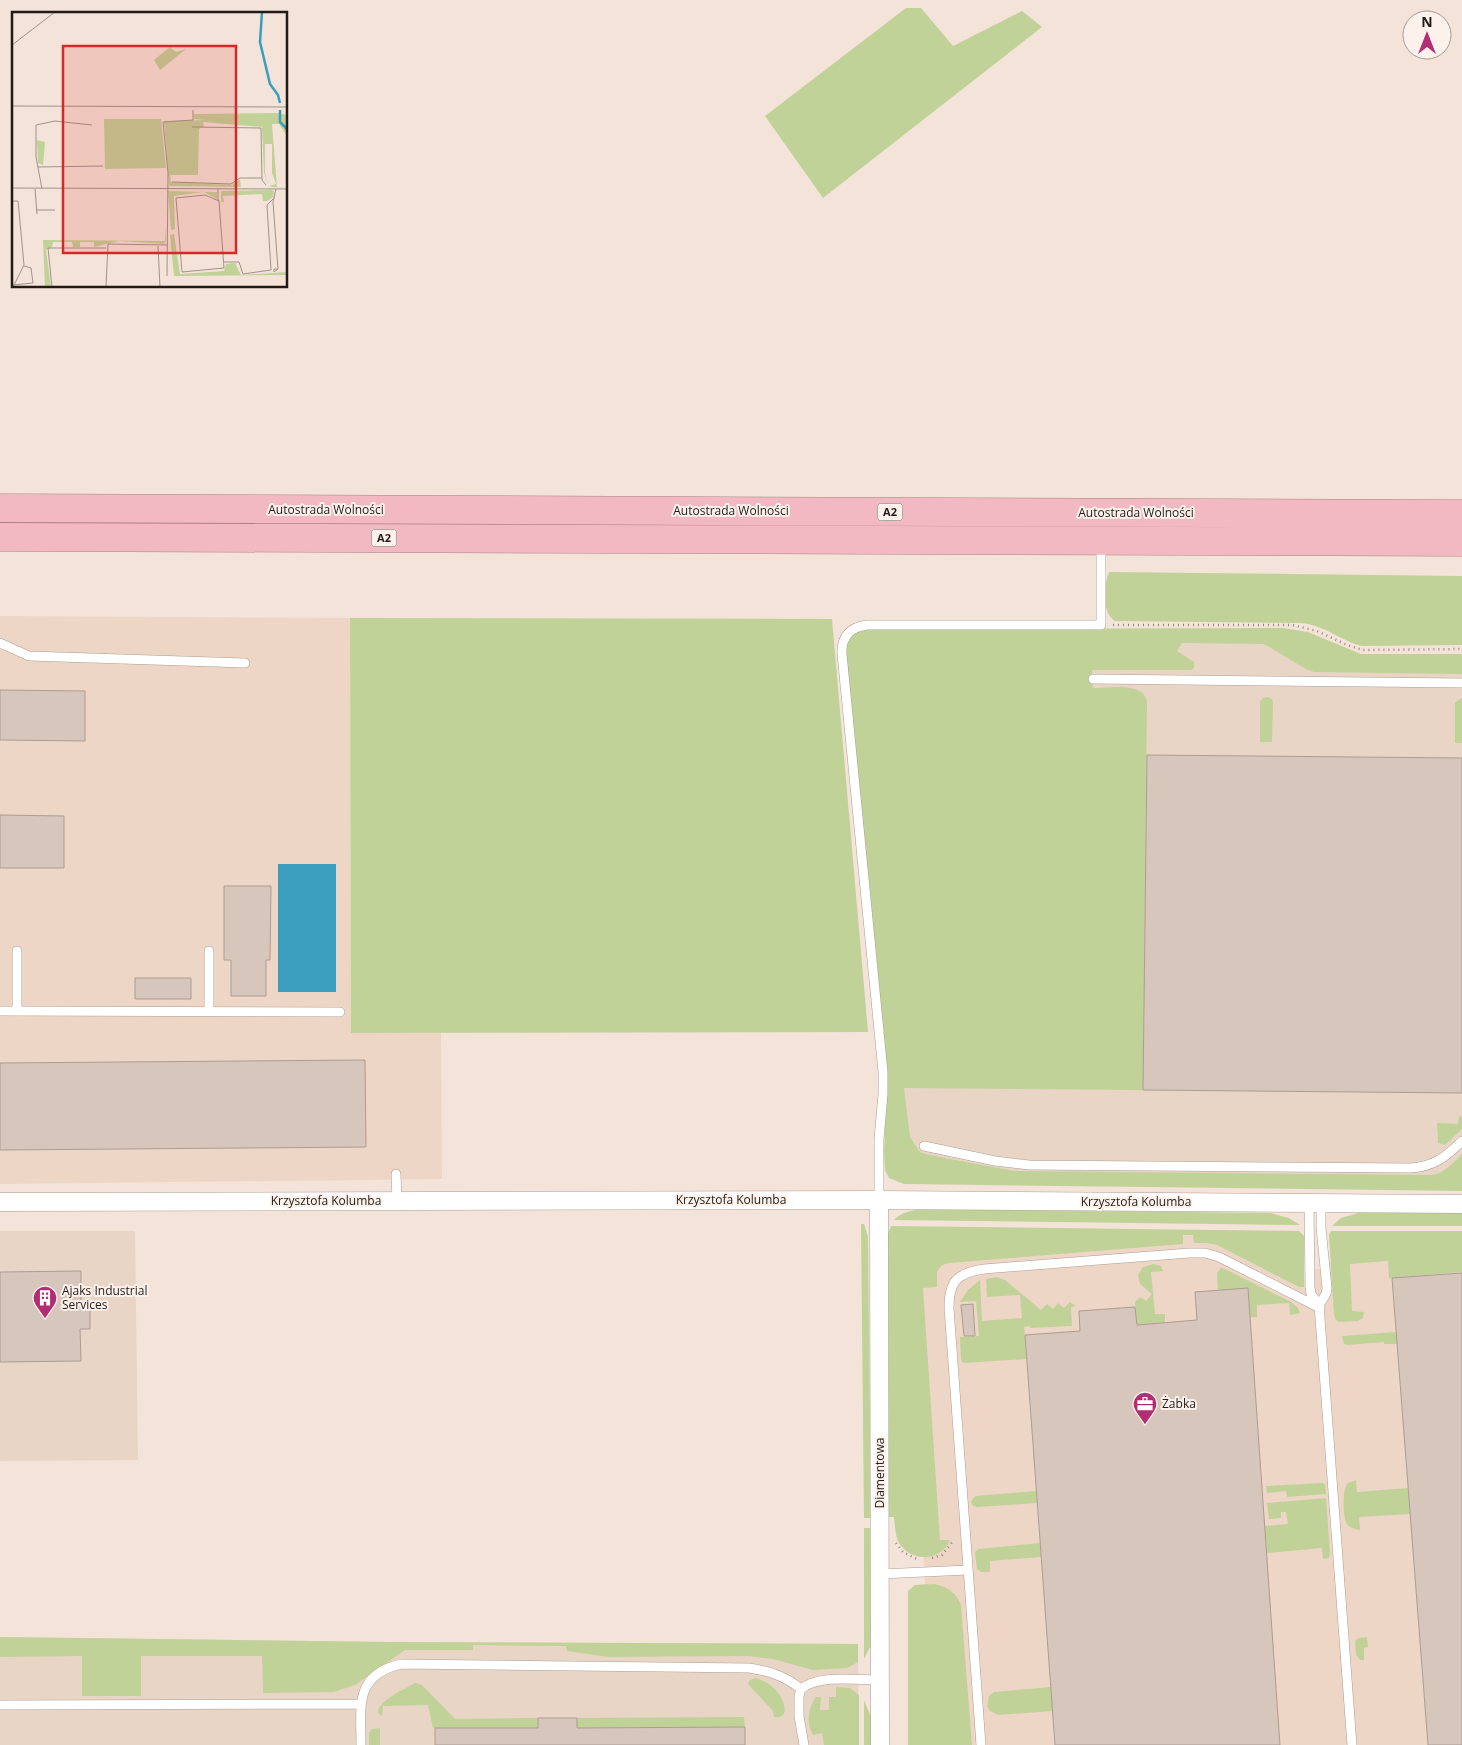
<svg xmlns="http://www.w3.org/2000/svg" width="1462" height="1745" viewBox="0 0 1462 1745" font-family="'Open Sans',sans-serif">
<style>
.built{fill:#edd6c5}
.industrial{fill:#e8d5c6}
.green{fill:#c1d299}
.water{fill:#3a9ebc}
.building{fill:#d7c6bb;stroke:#ac9c92}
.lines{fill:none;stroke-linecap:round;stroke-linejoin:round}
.lane-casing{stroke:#ad9d92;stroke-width:10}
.street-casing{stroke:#ad9d92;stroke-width:19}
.highway-casing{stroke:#a98286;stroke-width:29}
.path{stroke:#958881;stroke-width:2.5;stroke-dasharray:1 4;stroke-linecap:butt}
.lane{stroke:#fff;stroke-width:9}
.street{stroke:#fff;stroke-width:18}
.highway{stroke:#f2b9c2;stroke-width:28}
.labels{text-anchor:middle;stroke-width:4;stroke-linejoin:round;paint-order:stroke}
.shield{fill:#fcf2eb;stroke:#635c57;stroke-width:1}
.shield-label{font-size:11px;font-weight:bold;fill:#211b17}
.street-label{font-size:12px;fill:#211b17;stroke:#fcf2eb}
.poi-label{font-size:12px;fill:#211b17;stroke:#fcf2eb;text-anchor:start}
.inset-river{fill:none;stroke:#3a9ebc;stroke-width:2.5}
.inset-road{fill:none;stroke:#a0938b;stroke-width:1}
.view{fill:#d62828;fill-opacity:0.15;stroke:#d62828;stroke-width:2.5}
.inset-edge{fill:none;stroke:#211b17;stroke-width:2.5}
</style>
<rect width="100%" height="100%" fill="#f4e3d8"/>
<path class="built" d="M0,616L350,618L351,1033L441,1032L442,1179L0,1184Z
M1002,1228L1299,1231L1304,1236V1280L1315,1279L1314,1269H1320V1262H1331L1329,1235L1331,1231H1462V1745H908V1591L915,1585L925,1584L906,1249Z"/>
<path class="industrial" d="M866,637L1298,639L1344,667H1462V1185L1024,1181L900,1158Z
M0,1231H135L138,1460L0,1461Z
M0,1637L392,1642L858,1644L859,1745H0Z"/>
<path class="green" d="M906,8H921L953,46L1022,11L1042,27L823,198L765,116Z
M1109,572L1462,576V645L1362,646C1341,641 1324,625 1301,623L1115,621C1101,613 1104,585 1109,572Z
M350,618L832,619L868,1032L351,1033Z
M1283,628L1308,632L1361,654H1462V674L1314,672L1306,669L1264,644L1182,643L1177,651L1194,662V667L1192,670H1092L1093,688C1108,688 1144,681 1147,702L1143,1090L904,1088L910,1137L920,1152L929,1155L1014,1171L1431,1175C1444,1174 1453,1163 1462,1154V1191L904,1184L889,1178L885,1170L884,1153L886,1095L845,648C849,635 857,630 870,629Z
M1268,697L1272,699L1273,703L1272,742H1260V702L1263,698Z
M1462,698V743H1455V703L1458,700Z
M1459,1116L1462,1117V1129L1445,1145L1438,1143L1437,1123L1458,1124Z
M933,1209L1270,1213L1289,1218L1300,1225L894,1220C904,1209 920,1210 933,1209Z
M1358,1213H1462V1226H1332L1341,1218Z
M861,1224H864L868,1237L871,1518H864Z
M891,1226L1299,1231L1304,1236V1287H1299L1217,1245L1207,1243H1194L1193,1235H1183V1244L949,1263L942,1265L937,1272V1287L923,1288L940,1540H950C941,1562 909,1563 898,1541C895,1534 895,1525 894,1517H889L887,1253L888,1234Z
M1331,1231H1462V1272L1389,1278L1388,1261L1350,1264L1352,1311L1364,1312L1363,1318L1358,1321L1339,1322L1336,1320L1334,1315L1329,1235Z
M1153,1264L1161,1266L1163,1271L1151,1272L1155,1314H1165V1322L1137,1325L1135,1302L1140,1297L1146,1301L1152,1294L1140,1284L1138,1275L1143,1267Z
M1221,1268L1225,1269L1291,1302L1298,1308L1300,1313L1290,1315L1289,1303L1257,1305V1317H1250L1218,1290L1217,1273Z
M996,1277L1005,1280L1041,1310L1047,1304L1053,1309L1058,1303L1064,1308L1070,1302L1076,1306L1071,1307L1072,1326L1030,1328V1326L1024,1327L1027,1359L963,1363L961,1360L960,1337L979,1336L976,1301L960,1302L968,1290L980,1280L982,1321L1022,1318L1020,1295L987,1297L986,1279Z
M1396,1332L1397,1344H1384V1342L1347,1345L1344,1344L1342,1336Z
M1356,1480L1357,1492L1408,1488L1410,1514L1359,1517L1360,1530C1355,1529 1348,1528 1346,1522C1343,1515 1342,1488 1348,1483Z
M1322,1483L1325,1484L1326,1494L1287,1497L1286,1491L1267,1493L1266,1486Z
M1036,1491L1037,1503L977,1507L973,1506L971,1502L975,1496Z
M1326,1498L1330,1552L1329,1558L1323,1559L1322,1548L1267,1553L1265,1526L1288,1524L1286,1512H1281V1518L1269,1519L1267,1503Z
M864,1528H872V1643L864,1659Z
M1040,1543L1041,1557L990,1561V1572H981L977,1569L975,1553L978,1549Z
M935,1584C948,1587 956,1593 961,1605L972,1745H908V1591L915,1585Z
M0,1637L392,1642L858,1644V1662L847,1668L813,1670L773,1659L747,1656L609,1657L567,1651L566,1646L473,1645V1650H405L355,1685L334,1692L263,1693L262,1656H141V1696H82V1656L0,1657Z
M1367,1637L1368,1647L1364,1648V1660H1360L1356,1655L1355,1641L1359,1638Z
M755,1678C770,1681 788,1698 784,1714L780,1717H774L773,1711L748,1684L750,1680Z
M415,1683L422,1685L455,1719L538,1718V1728H433L428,1705L383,1706L382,1716L378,1713C377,1701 405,1689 415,1683Z
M836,1687L850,1688L859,1695V1745H824L822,1733L813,1735C806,1723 808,1708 816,1697H821L820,1710H829V1697H836Z
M1051,1687L1053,1711L998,1715L990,1711L987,1706L989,1696L994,1692Z
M864,1700L871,1717L872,1745H864Z
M744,1717L745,1727L577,1728V1718Z
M380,1728V1745H369V1733L372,1729Z"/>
<path class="water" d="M278,864H336V992H278Z"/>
<path class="building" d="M0,690L85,691V741L0,740Z
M1147,755L1462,758V1093L1143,1090Z
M0,815L64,816V868H0Z
M224,886H271L270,960H266V996H231V960H224Z
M135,978H191V999H135Z
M365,1060L366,1147L0,1150V1063Z
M81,1271V1310H90V1329H80L81,1361L0,1362V1272Z
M1462,1273V1745H1428L1392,1278Z
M1248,1288L1280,1745H1055L1025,1335L1080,1331L1079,1311L1135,1307L1137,1325L1197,1320L1195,1292Z
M973,1304L975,1336H964L961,1305Z
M538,1718H577V1728L745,1727V1745H435V1728H538Z"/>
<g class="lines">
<defs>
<path id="lane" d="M0,643L29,656L245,663
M1093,679L1462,683
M17,951V1011
M209,951V1011
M0,1011L340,1012
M924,1146L995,1161L1029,1165L1410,1168C1433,1167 1446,1157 1462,1141
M396,1174L397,1201
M879,1200V1139L883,1094V1072L842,654C841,637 850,627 867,625H1101V544
M1309,1204L1310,1287L1311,1294L1319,1305L1352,1745
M1319,1305L1326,1294L1327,1288L1321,1228V1204
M880,1574L968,1570
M0,1705L361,1704
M361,1745C361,1706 354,1675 401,1664L749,1668C769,1671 785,1676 801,1689
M804,1745L799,1716V1696L801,1689C819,1674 857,1680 880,1680
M981,1745L949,1308C949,1281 957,1273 984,1269L1189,1253H1205L1219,1257L1320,1308"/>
<path id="street" d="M879,1200L880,1745
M0,1202L879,1200L1462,1204"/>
<path id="highway" d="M0,508L1462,514
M0,537L1462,542"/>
</defs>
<use href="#lane" class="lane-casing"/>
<use href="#street" class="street-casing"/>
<use href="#highway" class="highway-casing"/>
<path class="path" d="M1113,625H1292L1317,631L1347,645L1363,650L1462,649
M896,1543L903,1552L917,1559
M932,1558L942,1555L953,1541"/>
<use href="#lane" class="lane"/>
<use href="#street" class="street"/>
<use href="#highway" class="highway"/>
</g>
<defs>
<symbol id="building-pin" viewBox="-11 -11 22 30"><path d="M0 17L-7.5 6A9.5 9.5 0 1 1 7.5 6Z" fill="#b22d74" stroke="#fcf2eb"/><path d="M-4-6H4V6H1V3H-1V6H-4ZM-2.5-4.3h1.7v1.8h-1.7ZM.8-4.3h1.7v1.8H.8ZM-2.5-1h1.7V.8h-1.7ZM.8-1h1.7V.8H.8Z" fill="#fff"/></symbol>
<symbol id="office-pin" viewBox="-11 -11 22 30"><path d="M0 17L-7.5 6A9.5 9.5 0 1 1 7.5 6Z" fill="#b22d74" stroke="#fcf2eb"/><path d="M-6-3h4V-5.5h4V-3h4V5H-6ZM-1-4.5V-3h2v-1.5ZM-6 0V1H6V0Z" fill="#fff"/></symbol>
</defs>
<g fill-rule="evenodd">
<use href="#building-pin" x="31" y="1284" width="28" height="38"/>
<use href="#office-pin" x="1131" y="1390" width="28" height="38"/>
</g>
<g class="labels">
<g class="shield">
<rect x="877.5" y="503.5" width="25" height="17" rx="4"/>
<rect x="371.5" y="529.5" width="25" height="17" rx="4"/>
</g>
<g class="shield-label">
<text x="890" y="516">A2</text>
<text x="384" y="542">A2</text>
</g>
<g class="street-label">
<text x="326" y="514">Autostrada Wolności</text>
<text x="731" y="515">Autostrada Wolności</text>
<text x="1136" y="517">Autostrada Wolności</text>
<text x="731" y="1204">Krzysztofa Kolumba</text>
<text x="326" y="1205">Krzysztofa Kolumba</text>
<text x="1136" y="1206">Krzysztofa Kolumba</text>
<text transform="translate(880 1473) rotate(-90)" y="4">Diamentowa</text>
</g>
<g class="poi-label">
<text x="62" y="1295">Ajaks Industrial<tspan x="62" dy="14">Services</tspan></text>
<text x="1162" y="1408">Żabka</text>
</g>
</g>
<g transform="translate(12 12)">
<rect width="275" height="275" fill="#f4e3d8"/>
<path d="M158,35L164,40L174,37L148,58L142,48ZM266,101L275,103V124L267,112H260L265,175L275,176L260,175L257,174L264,172L260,161V132H253V161L256,172L252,161L250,115L191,110L192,114L187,117L186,163H158L159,170L220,173L228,167L229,175L157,174L152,109L193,108L182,107V102ZM92,107H149L154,156L93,157ZM25,128L33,130L31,153L26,151ZM259,178L262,179L261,185L255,189H251L250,182L211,184L212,190H209V179ZM156,179L205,180V187L192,180L162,184L163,217L159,218ZM154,215V229L152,232L107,229L82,235V230H68V235H61L60,230H41L40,235L34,238L39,275H33L31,228L153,229ZM162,222L168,262L212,259L214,252L223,251L229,263L275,260V263L162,264L158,223Z" fill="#c1d299"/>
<path class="inset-river" d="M250,0L248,30L258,72L266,83L268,91M268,98V110L275,117"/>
<path class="inset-road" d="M0,33L43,0M0,94L275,95M180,115L249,116L250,168L254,173M26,155L91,154M160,170L219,172L228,166H250M0,176L275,177M23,177L25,202M30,177L24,145V113L43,109L80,113M206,177V187L207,189L212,256L170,260L164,186L193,183L207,189M264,177L261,190L266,257H262V260L266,257M0,189H6L12,253L1,275M24,198H43M146,234L148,275M212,250H227L231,262L259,258L255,193L263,185M155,264L156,161L151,110L181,108V98M1,273L21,271L19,256L12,254M40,275L36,236H94M94,275L96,232L155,233"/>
<path class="view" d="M51,34H224V241H51Z"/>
<rect width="275" height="275" class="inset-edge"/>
</g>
<g transform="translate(1427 35)"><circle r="24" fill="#fcf2eb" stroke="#a49c96"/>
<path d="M0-4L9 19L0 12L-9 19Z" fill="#b22d74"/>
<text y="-8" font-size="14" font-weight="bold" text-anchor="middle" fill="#211b17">N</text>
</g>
</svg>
